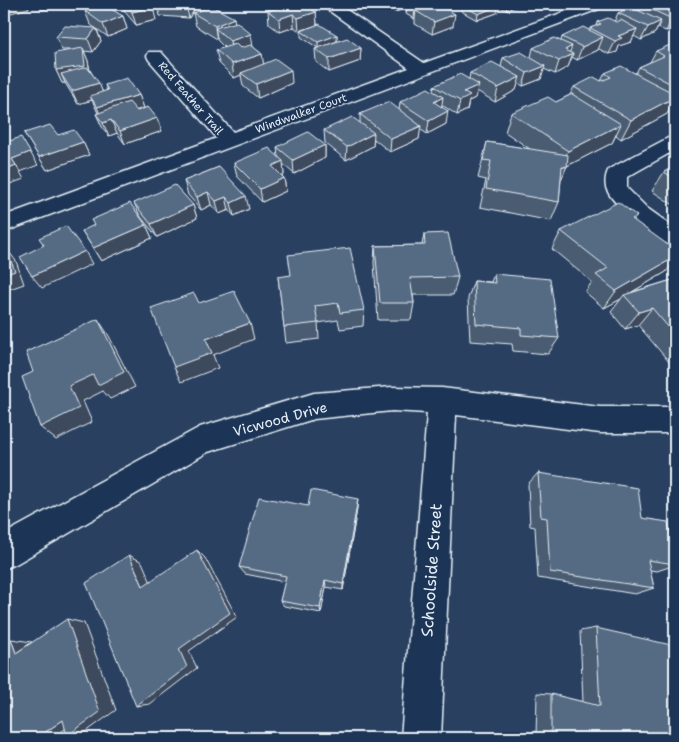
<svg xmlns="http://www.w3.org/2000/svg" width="679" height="742" viewBox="0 0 679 742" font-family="'Shantell Sans',sans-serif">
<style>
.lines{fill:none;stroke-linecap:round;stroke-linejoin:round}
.minor-casing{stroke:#e8f1f8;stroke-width:3}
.minor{fill:#1d3557;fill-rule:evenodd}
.wall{fill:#495b71;stroke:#e8f1f8}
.shaded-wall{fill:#3c4a5c;stroke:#e8f1f8}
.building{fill:#556a83;stroke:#e8f1f8}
.labels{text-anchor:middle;stroke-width:4;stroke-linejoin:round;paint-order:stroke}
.far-street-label{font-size:11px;fill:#e8f1f8;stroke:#1d3557}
.street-label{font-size:14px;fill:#e8f1f8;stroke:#1d3557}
.near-street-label{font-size:16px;fill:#e8f1f8;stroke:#1d3557}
</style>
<rect width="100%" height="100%" fill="#294061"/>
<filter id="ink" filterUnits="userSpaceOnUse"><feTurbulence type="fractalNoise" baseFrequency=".02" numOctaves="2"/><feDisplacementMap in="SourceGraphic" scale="10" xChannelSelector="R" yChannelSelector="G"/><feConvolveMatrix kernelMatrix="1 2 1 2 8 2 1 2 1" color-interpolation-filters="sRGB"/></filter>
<g filter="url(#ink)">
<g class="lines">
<defs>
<path id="minor" d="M322,4H338L424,63L586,4H606L604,7L4,232V216L217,138L149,60L147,56L149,52H161L233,132L409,68L324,7Z
M675,136V150L627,177V188L647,208L675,228V247C658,242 616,208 608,192C604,186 605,175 609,169L668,138Z
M392,387L442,388L600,407H675V433H600L456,415L441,738H401L427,413L392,411L314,419L208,452L16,564L4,569V534L200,427L314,393Z"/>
</defs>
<use href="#minor" class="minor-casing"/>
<use href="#minor" class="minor"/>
</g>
<path class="wall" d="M36,4H67L42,10Z
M123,4H150L156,20L136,25L125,12Z
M157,4H193L194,10L189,18L160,16Z
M263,4H304L316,12L317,25L299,31L294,27L280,32L269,24L268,11L270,10L263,5Z
M382,4H438L453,26L432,34L415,24V18L414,19L406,14L407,8L395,12Z
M494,4H523L506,10Z
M675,4V27L666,31L658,28L655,33L641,40L634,36L631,42L619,46L617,52L609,54L599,49L598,50L577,60L572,57L568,67L555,74L544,69L541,79L523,86L518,83L516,90L495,102L477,91L475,98L469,101L467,110L457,115L442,105L446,124L427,134L420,129L419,139L390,152L374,139L373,146L346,160L325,143L324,130L360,123V114L399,110L400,102L433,91L434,86L469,79L470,73L501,67L503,58L531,57L533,48L561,41L562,37L590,30V28L596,26L597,22H614L618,13L639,11L642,5Z
M462,5L497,13L477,20L461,11Z
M85,11L123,16L127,29L108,37L97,29L101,41L93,52L84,51L88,61L90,70L103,92L107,91L105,85L139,95L144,108L136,110L162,131L125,144L117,133L109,136L102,127L96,114L98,113L92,100L78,104L65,83H62L56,70L71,50H62L56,37L95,28L90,24Z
M193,13L234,18V23L253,47L262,54L263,64L292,83L258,98L243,86L241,75L234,78L219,63L216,50L225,48L218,41L217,39L196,26Z
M301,31L337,35V41L361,48L360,61L329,72L316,62L315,49L318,48L301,37Z
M675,47V111L671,109L667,114L621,139L616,135L612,143L567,166L561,180L559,202L551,221L480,207L486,180L478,178L487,142L530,149L505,132L511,113L556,102L570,95L574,87L601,81L605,73H636L639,67L650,62L656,51Z
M24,133L58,135L83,142L89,155L47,170Z
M325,145V158L294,174L283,164L284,175L282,176L284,178L286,191L262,202L237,176L234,163L278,157L277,147Z
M675,166V206L652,191L664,172Z
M219,167L249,209L234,216L229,210L219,214L211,205L201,210L188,195L184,181Z
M134,203L193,205L197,218L157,237L140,216Z
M637,216L634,220L666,272L632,292L675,279V369L638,325L625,329L611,312L621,299L604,308L585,292L592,282L552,249L561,231Z
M146,225L152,238L101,261L82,231Z
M424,234L458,277L453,295H413L414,303L411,320H378L374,263L375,246L422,245Z
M494,274L559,338L548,354L513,351L512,344L470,341L468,298L474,281L491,282Z
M278,277L364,310L363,326L340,329L338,320L318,323L319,339L286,343Z
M538,473L642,518L675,557V565L657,571L650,570L654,588L635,594L538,578L535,527L530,526L528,484Z
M308,506L357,509L343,590L326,587L321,613L284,606L280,601L285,582L245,574L239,567Z
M596,628L675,738H536L537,693L551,694L583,702L580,631Z"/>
<path class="shaded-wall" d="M4,4H27L29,8L4,15Z
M39,4H67L42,10Z
M185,4H193L194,10L189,18L186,5Z
M396,4H407V8L395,12Z
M421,4H423L422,14L416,11L415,18L414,19L415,6Z
M508,4H523L506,10Z
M498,6L497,13L477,20L478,14Z
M153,7L156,20L136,25L132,12Z
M316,12L317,25L299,31L298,18Z
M293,14L294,27L280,32L279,19Z
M455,14L453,26L432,34L434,22Z
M123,16L127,29L108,37L103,24Z
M675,17V27L666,31L672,19Z
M234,18L236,31L215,28L217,39L215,26Z
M661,21L655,33L641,40L648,27Z
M96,28L101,41L93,52L88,39Z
M637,29L631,42L619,46L617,52L609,54L618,36Z
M251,34L253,47L232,54L230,41Z
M337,35V41L318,49V42Z
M603,37L598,50L577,60L582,47Z
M572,46L568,57L573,54L568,67L555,74L559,61L565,50Z
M83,48L88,61L91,79L61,74L65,83H62L56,70Z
M361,48L360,61L329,72V59Z
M262,54L264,67L241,73V75L234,78L232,64Z
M545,66L541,79L523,86L527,73Z
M291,70L292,83L258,98L256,84Z
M520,77L516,90L495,102L498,88Z
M99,83L104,96H90L92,100L78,104L72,91Z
M479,85L475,98L469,101L467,110L457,115L460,101L463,92Z
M139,95L144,108L103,121L97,107Z
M443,97L441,111L434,102Z
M675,97V101L667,114L621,139L631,120Z
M448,111L446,124L427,134L429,121Z
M157,118L162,131L125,144L120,131Z
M111,120L117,133L109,136L103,123Z
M621,124L612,143L565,167L562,166L560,169L568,151Z
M421,126L419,139L390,152L391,139Z
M374,133L373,146L346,160L347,147Z
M83,142L89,155L47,170L39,157Z
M325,145V158L294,174L293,160Z
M30,152L38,165L20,172L12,159Z
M283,161L284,175L274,179L272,166Z
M16,165L24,179L4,186V170Z
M284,178L286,191L262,202L260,189Z
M208,192L211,205L201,210L197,197Z
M246,196L249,209L234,216L231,203Z
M226,197L229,210L219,214L216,201Z
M193,205L197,218L157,237L151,224Z
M146,225L152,238L101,261L93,248Z
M6,248L16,261L24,284L4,291V275Z
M85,251L92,264L42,288L32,276Z
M675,257V260L666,272L625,296L624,295L621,299L604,308L616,291Z
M652,308L638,325L625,329L639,312Z
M98,319L109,336L135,387L110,399L103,391L83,401L92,422L56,440L40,427L69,386Z
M250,323L254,339L213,355L218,368L181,382L174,367L206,339Z
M358,499L357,509L343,590V584Z
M197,550L205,558L237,617L189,651L197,668L150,704L136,706L179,649Z
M129,555L142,562L155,592L143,586Z
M325,580L326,587L321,613L320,608Z
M67,619L84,623L116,710L86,732L67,736Z
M11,639L32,642L16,653Z
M81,718L52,738H37L63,720Z"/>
<path class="building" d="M125,4H150L153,7L132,12Z
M160,4H187L186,5Z
M270,4H291L276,8Z
M291,4H304L316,12L298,18L293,14L279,19L268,11Z
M412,4H421L415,6Z
M424,4H438L455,14L434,22L416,11L429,7Z
M465,4H494L498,6L478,14L462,5Z
M645,4H675V5L672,6L675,8V17L672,19L642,5Z
M104,5L123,16L103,24L85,11Z
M212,6L234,18L215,26L193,13Z
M631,7L661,21L648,27L618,13Z
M608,18L616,22L621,20L637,29L618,36L622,38L615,41L590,28L601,24L597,22Z
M237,22L251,34L230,41L215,28Z
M319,24L337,35L318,42L301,31Z
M65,26L96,28L88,39L56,37Z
M583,27L603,37L582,47L562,37Z
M347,38L361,48L329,59L315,49Z
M554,38L572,46L565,50L573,54L559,61L533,48Z
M236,44L240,48L251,45L262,54L232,64L216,50Z
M670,45L675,47V86L639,67L664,56L656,51Z
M83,48L85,66L56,70L55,53Z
M521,52L545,66L527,73L503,58Z
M276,59L291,70L256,84L241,73Z
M492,62L520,77L498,88L470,73Z
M621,66L675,94V97L631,120L574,87L594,77L601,81L611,77L605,73Z
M87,67L99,83L72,91L61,74Z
M460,74L479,85L463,92L470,96L460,101L434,86Z
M127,78L139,95L97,107L90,96L108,90L105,85Z
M428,88L443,97L434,102L448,111L429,121L400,102Z
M572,94L621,124L568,151L511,113L548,97L556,102Z
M129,102L137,111L148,107L157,118L120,131L111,120L103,123L96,114Z
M389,102L421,126L391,139L360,114Z
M352,117L374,133L347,147L324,130Z
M50,125L58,135L74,130L83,142L39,157L24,133Z
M308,132L325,145L293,160L277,147Z
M21,137L30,152L12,159L16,165L4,170V143Z
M487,142L568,155L567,167L562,166L559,202L486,189L491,161L483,160Z
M269,148L283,161L272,166L284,178L260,189L234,163Z
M675,166V179L664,172Z
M219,167L246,196L231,203L226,197L216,201L208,192L197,197L184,181Z
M175,185L193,205L151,224L134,203Z
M618,202L637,216L632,219L675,250V257L616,291L596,275L608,268L561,231Z
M130,203L146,225L93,248L82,231L94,225L91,220Z
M66,226L85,251L32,276L20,257L44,245L39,238Z
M448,233L458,277L410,278L414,303H380L375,246L425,245L424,234Z
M6,248L15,271L4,275V249Z
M350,248L364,310L340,313L338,303L315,306L318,323L284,327L278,277L291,275L288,255Z
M494,274L550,279L559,338L521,335V328L476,324L474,281L495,283Z
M675,279V335L652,308L639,312L624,295Z
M234,291L250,323L206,339L212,353L174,367L151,308L194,293L199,303Z
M98,319L124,372L98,385L93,375L69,386L79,408L40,427L22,377L33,372L26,352Z
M538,473L638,488L642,518L668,522L675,557V564L648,560L654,588L550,572L547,518L541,517Z
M311,490L358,499L343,584L325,580L320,608L280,601L286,576L239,567L259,497L308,506Z
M197,550L230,613L179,649L187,667L136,706L86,583L129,555L143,586Z
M67,619L100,712L67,736L63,720L37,738H4V643L11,639L16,653Z
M596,628L671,645L675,678V738H551V694L600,706Z"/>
</g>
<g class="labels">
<g class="far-street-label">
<text transform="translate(191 98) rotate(49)" y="4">Red Feather Trail</text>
<text transform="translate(301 113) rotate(-20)" y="4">Windwalker Court</text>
</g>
<g class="street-label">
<text transform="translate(280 419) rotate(-15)" y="5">Vicwood Drive</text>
</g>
<g class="near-street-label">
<text transform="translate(431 570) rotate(-86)" y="6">Schoolside Street</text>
</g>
</g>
<rect width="679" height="742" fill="none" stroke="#1d3557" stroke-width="20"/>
<rect x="10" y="10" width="659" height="722" fill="none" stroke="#e8f1f8" stroke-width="2" filter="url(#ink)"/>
</svg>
